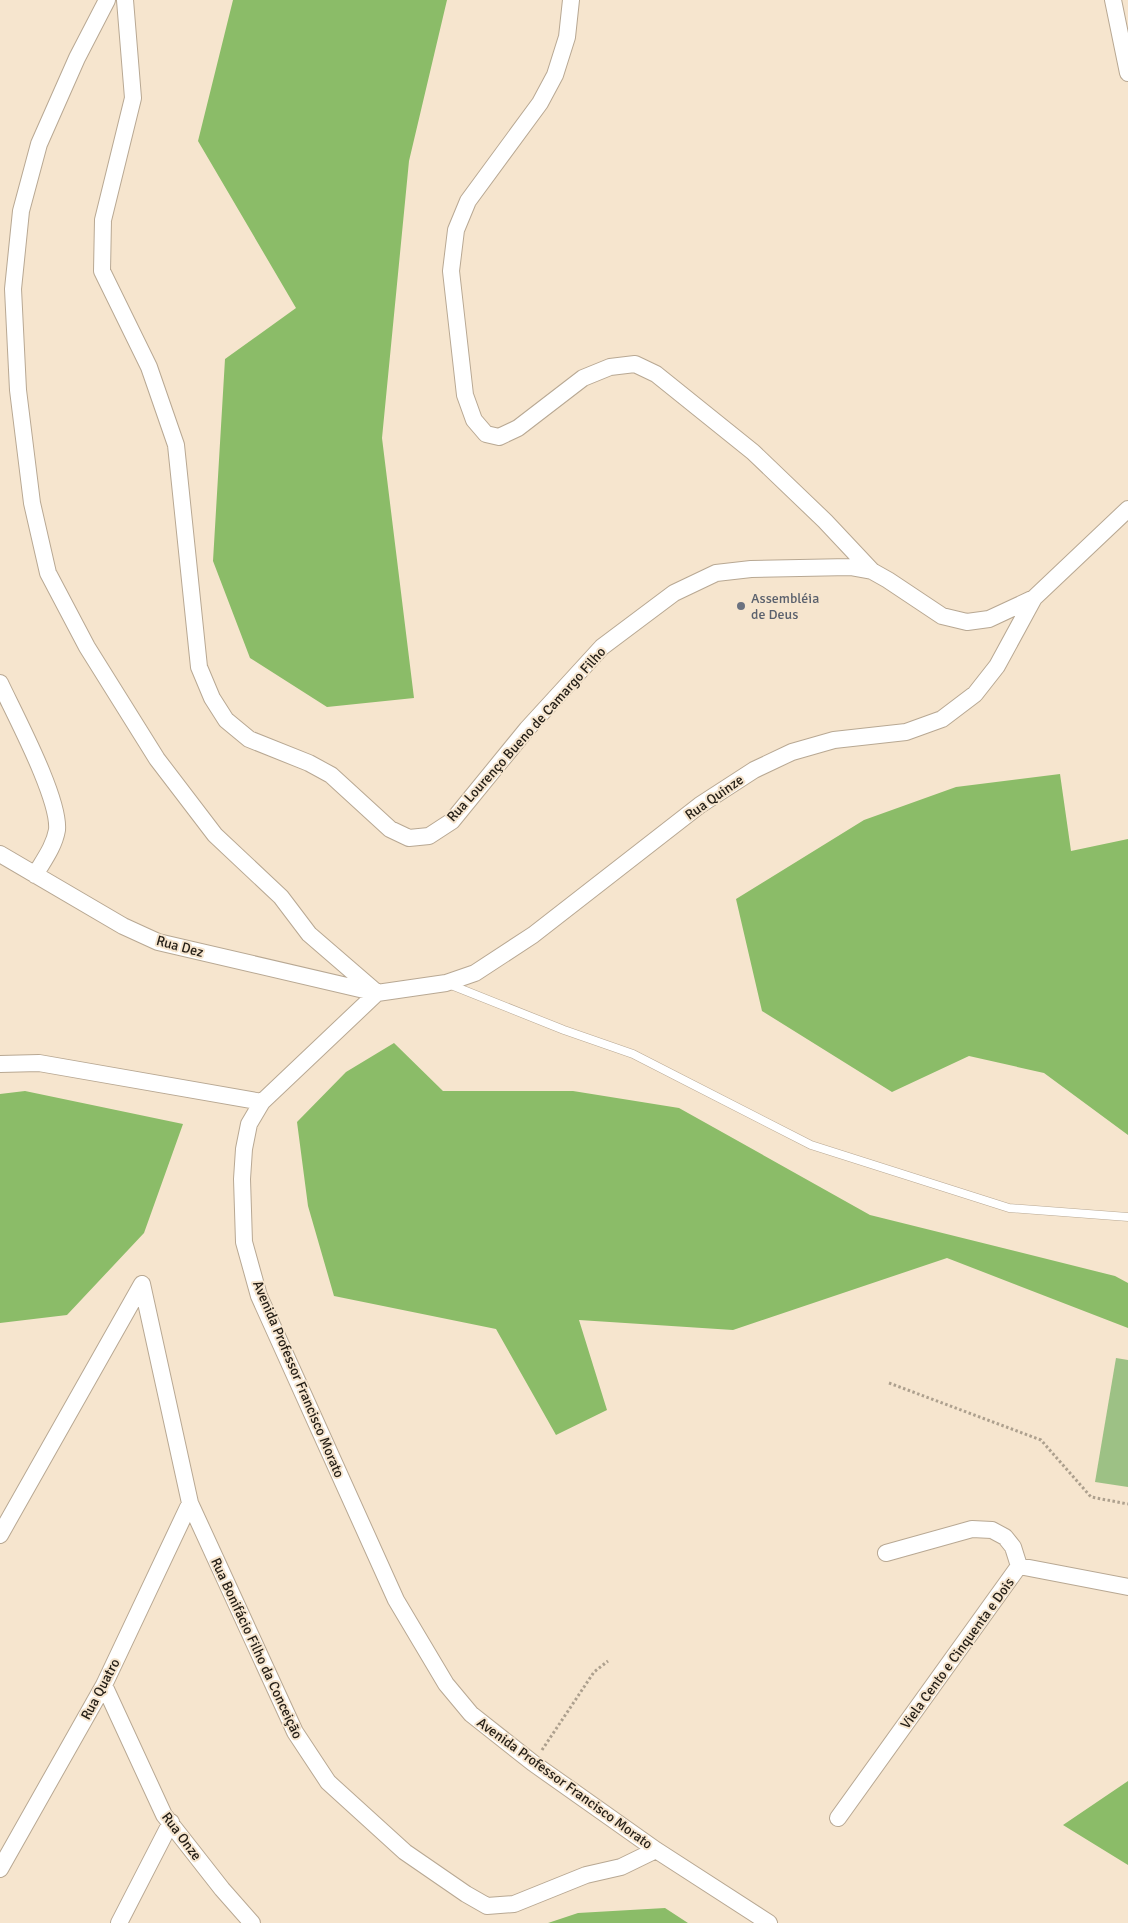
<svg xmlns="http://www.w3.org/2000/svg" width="1128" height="1923" viewBox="0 0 1128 1923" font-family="Signika,sans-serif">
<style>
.green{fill:#9dc185}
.forest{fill:#8bbc68}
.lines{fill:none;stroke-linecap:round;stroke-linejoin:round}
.service-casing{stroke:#b8a893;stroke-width:9}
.minor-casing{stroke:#b8a893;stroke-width:18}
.path{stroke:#ada08e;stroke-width:3;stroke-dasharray:2.5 2.5;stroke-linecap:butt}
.service{stroke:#fff;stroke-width:8}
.minor{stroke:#fff;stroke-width:16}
.worship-dot{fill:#6b7280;stroke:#f6e5ce;stroke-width:2}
.labels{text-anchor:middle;stroke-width:4;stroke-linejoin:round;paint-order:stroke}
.worship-label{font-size:14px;fill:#5b616d;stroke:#f6e5ce;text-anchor:start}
.street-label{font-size:14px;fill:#262018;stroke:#f6e5ce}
</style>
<rect width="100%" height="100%" fill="#f6e5ce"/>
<path class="green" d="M1116,1358L1128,1360V1487L1095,1482Z"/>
<path class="forest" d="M233,0H447L409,161L382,438L414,698L327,707L250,658L213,561L225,359L296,308L198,141Z
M1060,774L1071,851L1128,839V1135L1044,1073L969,1056L892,1092L762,1011L736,899L864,820L956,787Z
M394,1043L443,1091H573L679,1108L870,1215L1115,1276L1128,1283V1328L947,1258L733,1330L579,1320L607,1410L556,1435L496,1329L334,1296L308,1206L297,1122L346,1072Z
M25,1091L183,1124L144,1233L67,1315L0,1323V1094Z
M1128,1781V1865L1063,1825Z
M665,1908L688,1923H548L578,1913Z"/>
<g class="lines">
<defs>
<path id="service" d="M451,985L564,1030L633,1054L811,1145L1009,1208L1128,1217"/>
<path id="minor" d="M107,0L77,58L39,144L21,211L13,289L18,390L32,503L48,573L87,647L157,759L215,835L281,897L309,934L375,991
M125,0L133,98L103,220L102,271L149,367L176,445L199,667L212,698L226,720L249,739L309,763L331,775L390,829L409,838L429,836L452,821L527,729L602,647L674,593L716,573L751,569L850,567L872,571L888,580L942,616L967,622L989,619L1034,598
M571,0L567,37L555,75L540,103L468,201L456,230L451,271L465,395L474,420L486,434L499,437L518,428L583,378L610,367L635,364L656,374L753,452L825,521L872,571
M1113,0L1128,73
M0,683C15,715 60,799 57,830C54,847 43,861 35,875
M0,854L123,926L158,942L377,993L446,983L475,973L533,935L700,805L754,770L792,752L834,740L906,732L942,719L975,694L997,666L1034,598L1128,509
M377,993L262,1102L249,1124L244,1149L242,1179L244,1242L259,1296L396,1600L446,1684L471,1714L533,1763L656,1850L769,1923
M0,1064L39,1063L262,1102
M142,1284L190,1503L295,1732L328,1782L405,1852L466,1894L487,1906L514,1904L586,1875L621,1867L656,1850
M0,1535L142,1284
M1019,1566L1128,1587
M104,1685L164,1815L222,1889L252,1923
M838,1818L1019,1566L1013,1547L1005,1537L992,1530L972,1529L886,1553
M0,1869L104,1685L190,1503
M119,1923L171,1822"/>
</defs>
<use href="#service" class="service-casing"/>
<use href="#minor" class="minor-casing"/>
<path class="path" d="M889,1383L1041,1440L1091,1497L1128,1504
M542,1750L594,1672L608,1661"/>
<use href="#service" class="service"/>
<use href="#minor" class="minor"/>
</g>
<circle class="worship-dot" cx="741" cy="606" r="5"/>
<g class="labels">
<g class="worship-label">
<text x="751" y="603">Assembléia<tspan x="751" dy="16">de Deus</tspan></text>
</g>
<g class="street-label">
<text transform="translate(526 734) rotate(-48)" y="5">Rua Lourenço Bueno de Camargo Filho</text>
<text transform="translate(714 797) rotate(-35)" y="5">Rua Quinze</text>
<text transform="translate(180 946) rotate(15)" y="5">Rua Dez</text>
<text transform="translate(299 1379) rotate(67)" y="5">Avenida Professor Francisco Morato</text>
<text transform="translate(257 1648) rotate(65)" y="5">Rua Bonifácio Filho da Conceição</text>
<text transform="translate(957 1653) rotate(-54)" y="5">Viela Cento e Cinquenta e Dois</text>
<text transform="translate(100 1689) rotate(-62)" y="5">Rua Quatro</text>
<text transform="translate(565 1783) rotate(36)" y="5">Avenida Professor Francisco Morato</text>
<text transform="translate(182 1836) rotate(53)" y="5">Rua Onze</text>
</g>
</g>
</svg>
